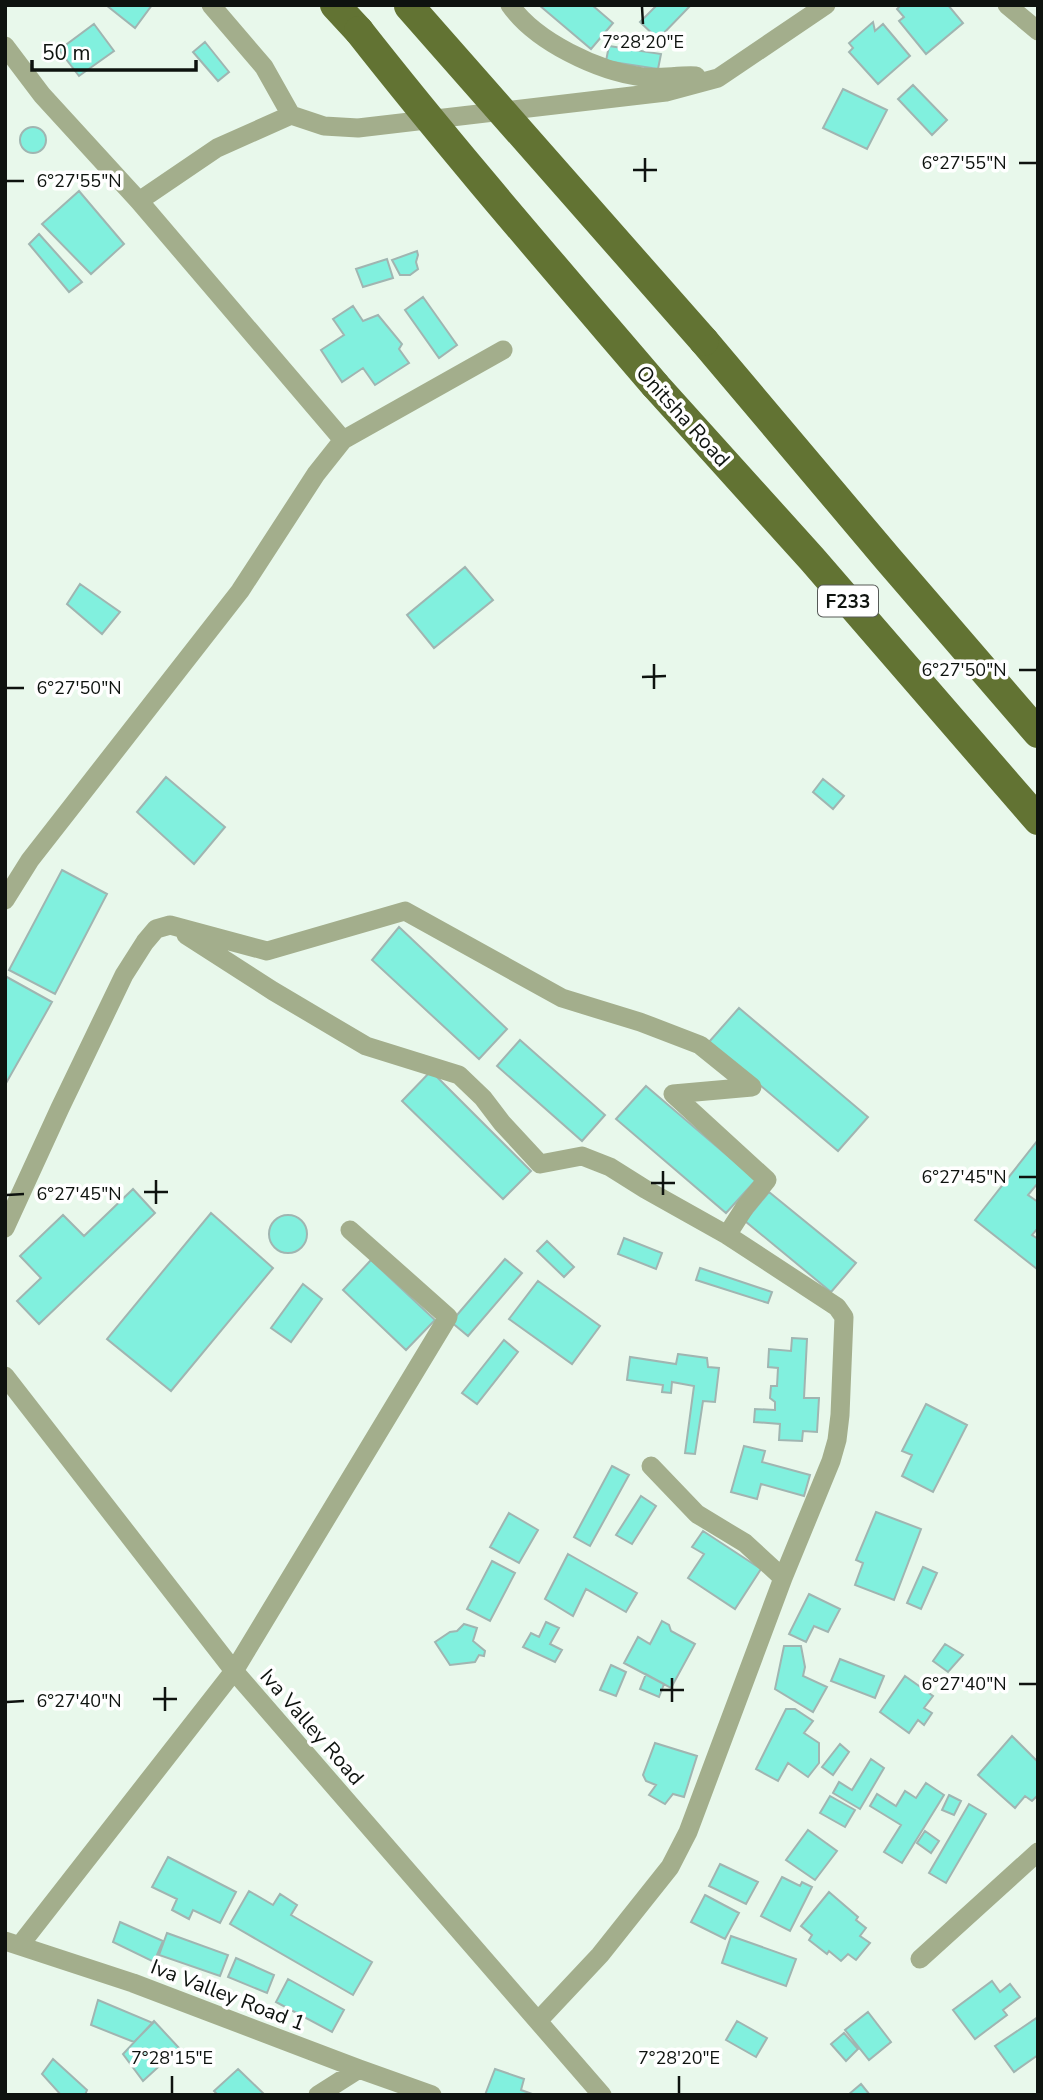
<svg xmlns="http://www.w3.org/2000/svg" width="1043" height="2100" viewBox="0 0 1043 2100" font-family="'Nunito Sans',sans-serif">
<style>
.building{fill:#81f0de;stroke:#a0b5b1;stroke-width:2}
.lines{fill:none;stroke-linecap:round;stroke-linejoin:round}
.minor{stroke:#a3ae8c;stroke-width:19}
.primary{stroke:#627333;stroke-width:30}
.primary-bridge{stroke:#627333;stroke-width:30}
.ticks{fill:none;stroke:#0e130f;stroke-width:2.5}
.labels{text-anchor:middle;stroke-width:7;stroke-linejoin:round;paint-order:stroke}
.shield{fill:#fff;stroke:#565a57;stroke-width:2}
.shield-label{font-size:19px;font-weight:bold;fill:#0e130f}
.street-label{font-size:21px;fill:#0e130f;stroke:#fff}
.ticks-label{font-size:18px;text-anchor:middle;fill:#0e130f;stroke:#fff;stroke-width:7;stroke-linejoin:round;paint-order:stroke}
</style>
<rect width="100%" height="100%" fill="#e8f8eb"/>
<path class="building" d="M106,5H152L135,28Z
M539,5H592L613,23L591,49Z
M657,5H691L658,39L640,22Z
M901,5H948L963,23L926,54L899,21L904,17L897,9Z
M873,22L875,31L883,24L910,56L878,84L849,52L853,48L849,43Z
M94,24L114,51L79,76L59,50Z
M205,42L229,72L218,81L193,52Z
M609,46L661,54L658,69L606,61Z
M913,85L947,120L932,135L898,99Z
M843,89L887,110L867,149L823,128Z
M20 140a13 13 0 1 1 26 0a13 13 0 1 1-26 0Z
M79,191L124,244L91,274L42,224Z
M39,234L82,282L69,292L29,244Z
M417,251L418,255L416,262L418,269L410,275H400L392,260Z
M387,259L393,278L363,287L356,269Z
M423,297L457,345L439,358L405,310Z
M353,306L363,321L378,315L402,344L399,349L409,363L375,385L363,368L342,382L321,350L344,335L333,319Z
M465,567L493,600L434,648L407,615Z
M80,584L120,612L102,634L67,604Z
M166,777L225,827L194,864L137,812Z
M823,779L844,796L833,809L813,792Z
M62,870L107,894L55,994L9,970Z
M399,927L507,1029L479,1059L372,960Z
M5,976L52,1002L5,1085Z
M739,1008L868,1117L838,1151L709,1042Z
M520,1040L605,1115L582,1141L497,1066Z
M431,1071L531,1171L503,1199L402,1101Z
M646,1086L756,1180L726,1213L616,1119Z
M1038,1140V1183L1028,1195L1038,1202V1228L1032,1235L1038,1239L1037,1269L975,1220Z
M133,1189L155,1213L39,1324L17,1301L41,1278L20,1256L63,1215L84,1236Z
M769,1192L856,1263L831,1292L745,1221Z
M211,1213L273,1268L171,1391L107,1339Z
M269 1234a19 19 0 1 1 38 0a19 19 0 1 1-38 0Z
M624,1238L662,1253L656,1269L618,1254Z
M547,1241L574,1267L564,1277L537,1251Z
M505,1259L522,1273L468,1336L451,1322Z
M371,1260L435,1320L406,1350L343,1290Z
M700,1268L772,1292L768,1303L696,1280Z
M538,1281L600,1326L572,1364L509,1319Z
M303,1284L322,1299L291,1342L271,1328Z
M792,1338L807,1339L804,1398H819L817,1432L803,1431L802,1441L779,1440L780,1424L754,1422L755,1409L775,1410V1402L770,1398L771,1386H777L778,1368L768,1367L769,1349L791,1351Z
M504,1340L518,1352L477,1404L462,1393Z
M678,1354L707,1358L708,1367L719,1368L715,1402L703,1401L695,1454L685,1453L694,1386L672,1382L671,1393L662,1392L663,1385L627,1380L630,1357L676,1364Z
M926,1404L967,1425L933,1492L902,1476L912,1455L902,1451Z
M744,1446L765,1451L762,1462L810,1475L804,1496L761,1484L757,1499L731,1492Z
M612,1466L629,1475L590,1546L574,1537Z
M641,1496L656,1506L632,1544L616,1535Z
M876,1512L921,1529L894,1600L855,1585L863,1563L856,1560Z
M509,1513L538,1530L519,1563L490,1547Z
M703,1531L761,1569L735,1609L688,1578L704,1554L692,1547Z
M568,1554L637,1593L626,1612L586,1589L573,1616L545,1599Z
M492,1561L515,1573L490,1621L467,1609Z
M923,1567L937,1573L921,1609L907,1603Z
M809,1594L840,1609L828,1632L814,1626L806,1642L789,1634Z
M662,1621L669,1625L671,1631L695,1644L671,1688L624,1663L638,1637L650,1644Z
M546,1622L559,1628L550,1644L562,1650L555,1662L523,1647L531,1633L539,1637Z
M464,1624L477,1628L473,1641L485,1651L484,1656L479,1655L475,1662L450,1665L435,1642L450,1632L457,1631Z
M945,1644L963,1655L948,1672L933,1661Z
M784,1646H801L805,1667L803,1676L827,1687L813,1712L775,1689Z
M840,1659L884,1676L875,1698L831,1681Z
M611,1665L626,1672L616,1696L600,1690Z
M646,1674L664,1684L659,1697L640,1689Z
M905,1676L933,1696L924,1708L932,1713L924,1725L918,1720L909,1733L880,1712Z
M786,1709H795L813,1721L804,1733L819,1743V1763L808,1777L788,1763L778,1781L756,1769Z
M1012,1736L1038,1762V1795L1032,1801L1025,1796L1015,1808L978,1775Z
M655,1743L697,1756L684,1797L673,1794L665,1804L649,1795L656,1785L646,1781L643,1775Z
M840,1744L849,1752L833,1775L822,1767Z
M871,1759L884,1768L860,1809L833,1793L839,1782L852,1790Z
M926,1783L944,1795L902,1863L884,1852L901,1825L870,1806L877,1794L896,1806L905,1791L916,1798Z
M949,1795L961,1801L954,1815L942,1810Z
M830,1796L855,1810L845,1827L820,1813Z
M969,1804L986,1814L946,1883L929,1873Z
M808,1830L837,1851L815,1880L786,1860Z
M925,1831L939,1841L931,1853L917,1843Z
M168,1857L236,1892L220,1923L193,1910L189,1919L172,1910L177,1899L152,1887Z
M720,1864L758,1882L746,1904L709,1886Z
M782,1877L800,1886L802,1882L812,1887L790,1931L761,1916Z
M249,1891L273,1905L280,1894L297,1905L291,1915L372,1962L353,1995L230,1924Z
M829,1892L858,1917L856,1920L866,1928L860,1936L870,1943L856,1960L848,1954L841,1961L829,1951L827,1954L809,1940L812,1935L801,1926Z
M705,1895L739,1913L725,1939L691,1922Z
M120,1922L163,1941L154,1962L113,1942Z
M167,1933L228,1955L220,1976L159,1955Z
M731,1936L796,1959L786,1986L722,1963Z
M236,1958L274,1975L267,1993L228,1977Z
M288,1979L344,2010L332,2032L276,2002Z
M992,1981L1000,1992L1010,1984L1020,1997L1003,2010L1007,2015L975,2039L953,2010Z
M98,2000L153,2023L134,2042L91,2025Z
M868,2012L891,2042L869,2060L845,2030Z
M1038,2017V2055L1014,2072L995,2046Z
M154,2021L179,2048L143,2081L123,2054Z
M737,2021L767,2038L756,2057L726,2040Z
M844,2033L858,2049L846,2061L831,2044Z
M53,2059L87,2090L85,2095H61L42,2074Z
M238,2069L265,2095H218L214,2091Z
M495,2069L524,2079L521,2090L535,2095H485Z
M861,2084L870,2095H848Z"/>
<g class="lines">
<path class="minor" d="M211,5L264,67L291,115
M510,5C536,42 598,71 642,77C661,79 678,75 696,76
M1007,5L1038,31
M5,46L42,95L139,201
M343,440L139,201L217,148L291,115L324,126L358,128L666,92L718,78L826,5
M5,900L30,860L240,591L316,474L343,440L503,350
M186,935L273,991L366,1046L459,1075L483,1098L502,1123L540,1164L582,1156L610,1167L645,1189L727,1235
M5,1228L60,1108L124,975L145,942L156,929L170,925L267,951L405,911L562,998L640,1022L700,1045L752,1087L673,1094L767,1180L745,1207L727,1235L837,1307L844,1317L840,1415L837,1440L831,1461L783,1578L688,1832L670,1867L600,1955L538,2021
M5,1376L234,1671L602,2095
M651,1466L697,1514L745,1543L783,1578
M5,1941L133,1983L359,2069L432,2095
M20,1945L234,1671L448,1317L350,1230
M920,1959L1038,1852
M318,2095L359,2069"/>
<path class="primary" d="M335,5L359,31
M704,341L888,559L1038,733
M655,385L812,559L1038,820"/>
<path class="primary-bridge" d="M409,6L704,341
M359,31C454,152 555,268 655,385"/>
</g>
<path class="ticks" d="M642,7L643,24M645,158V182M1019,163H1036M633,170H657M7,181H24M654,664V689M1019,670H1036M642,677L666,676M7,688H24M663,1171V1195M1019,1177H1036M156,1180V1204M651,1183H675M144,1192H168M7,1195L24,1194M672,1678V1702M1019,1684H1036M165,1687V1711M660,1690H684M153,1699H177M7,1702L24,1701M172,2076V2093M679,2076V2093"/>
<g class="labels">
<rect class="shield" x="818" y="585.5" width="60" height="31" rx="5"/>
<g class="shield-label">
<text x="848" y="608">F233</text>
</g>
<g class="street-label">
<text transform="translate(683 416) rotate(48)" y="7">Onitsha Road</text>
<text transform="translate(312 1727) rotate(49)" y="7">Iva Valley Road</text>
<text transform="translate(228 1995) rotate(21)" y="7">Iva Valley Road 1</text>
</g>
</g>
<g class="ticks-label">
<text x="643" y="48">7°28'20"E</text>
<text x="964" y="169">6°27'55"N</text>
<text x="79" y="187">6°27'55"N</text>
<text x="964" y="676">6°27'50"N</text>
<text x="79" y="694">6°27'50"N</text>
<text x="964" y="1183">6°27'45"N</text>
<text x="79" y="1200">6°27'45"N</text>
<text x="964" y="1690">6°27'40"N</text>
<text x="79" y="1707">6°27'40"N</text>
<text x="172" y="2064">7°28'15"E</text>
<text x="679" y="2064">7°28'20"E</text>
</g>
<rect width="1043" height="2100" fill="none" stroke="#0e130f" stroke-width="14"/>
<path d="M32 60v10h164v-10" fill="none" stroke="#0e130f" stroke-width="3.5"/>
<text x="42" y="60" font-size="21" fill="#0e130f" stroke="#ffffff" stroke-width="5" paint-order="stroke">50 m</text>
</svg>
